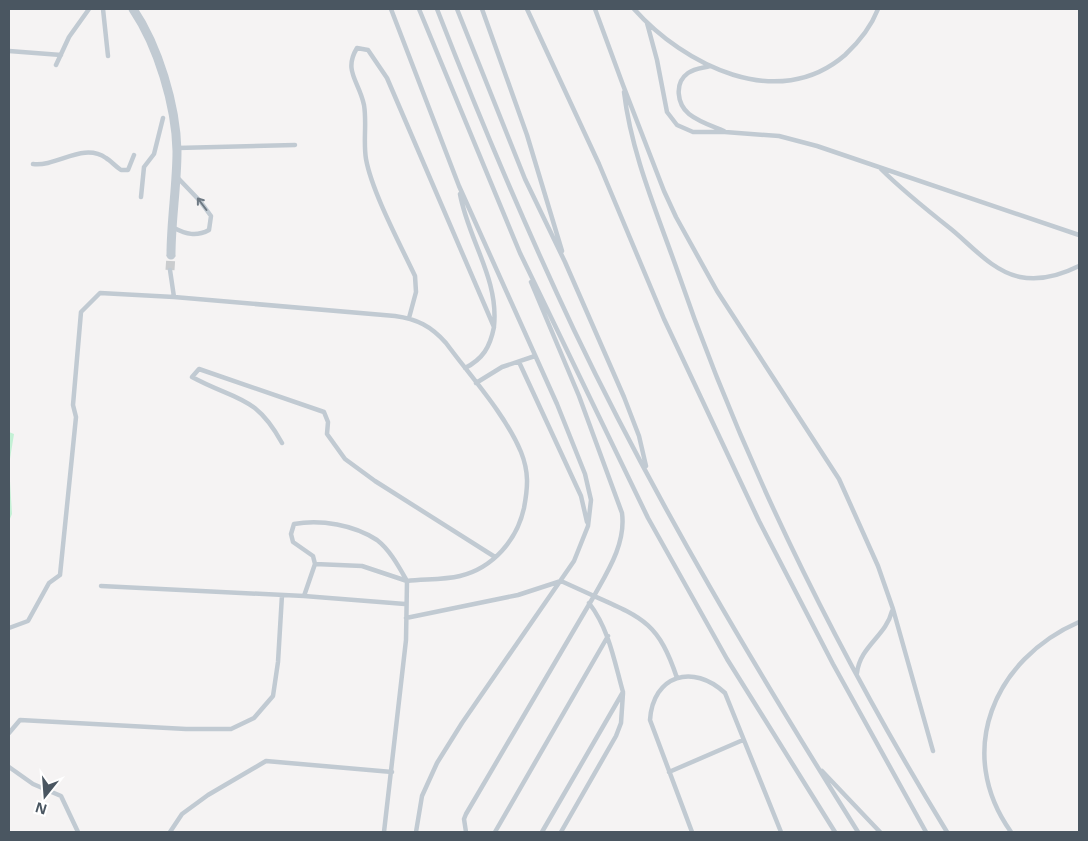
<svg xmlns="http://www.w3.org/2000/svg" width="1088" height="841" viewBox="0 0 1088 841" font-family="'Open Sans',sans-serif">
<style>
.green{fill:#c3f1d5}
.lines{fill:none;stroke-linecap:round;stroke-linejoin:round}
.minor-tunnel{stroke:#caccce;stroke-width:9;stroke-dasharray:9 4.5;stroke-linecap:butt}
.service{stroke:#c1cad2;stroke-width:4.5}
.minor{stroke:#c1cad2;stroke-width:9}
.oneway{stroke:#6e7983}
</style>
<rect width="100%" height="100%" fill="#f5f3f3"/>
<path class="green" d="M9,432L14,434L9,465L12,514L9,521Z"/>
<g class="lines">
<path class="minor-tunnel" d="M170,270L171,255"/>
<path class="service" d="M103,9L108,56
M391,9L459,186L557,404L585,474L591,500L588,526L574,561L462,723L437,763L422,796L416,832
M419,9L520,253L648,518L727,659L835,832
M437,9C479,117 524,224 574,330C657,504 756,669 858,832
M457,9L525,179L565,262L624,397L639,436L646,466
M482,9L527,135L562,251
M527,9L599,164L664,319L759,521L833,664L926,832
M595,9L623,85L664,191L676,217L717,291L839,479L878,566L893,609L933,751
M634,9C684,65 778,113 845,55C860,41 871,27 878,9
M647,23L657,60L667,112L677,125L693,132H725L779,136L817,146L1079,235
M9,51L61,55
M56,65L69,37L89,9
M710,66C703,68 695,68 688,73C674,83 677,104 689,114C699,122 712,126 724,131
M624,92C631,151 655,208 675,264C743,463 837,652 947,832
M177,148L295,145
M33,164C57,167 83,142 106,158C111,161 115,166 121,170H128L134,155
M881,169C903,191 927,210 951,229C972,246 992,271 1020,277C1040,281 1061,275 1079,266
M460,194C468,239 499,279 494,326
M141,197L144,167L154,154L163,118
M174,228C186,234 196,237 209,230L211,216L200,201L177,177
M170,270L174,297L395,316C417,319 431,326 446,343C471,377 505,414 521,452C529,472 528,487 524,508C517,540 493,568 460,576C443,580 424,579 407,581C399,567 390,550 377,540C354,525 321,519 294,524L291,534L293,542L313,556L315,564L304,596L405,604
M531,282L579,396L622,513C626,543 608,571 594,596C644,618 659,624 677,678
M409,318L416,292L415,276C400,244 372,192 366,159C363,141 367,123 364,105C359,81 343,71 357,48L368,50L387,78L494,327C490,347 483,359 465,368
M519,362L581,496L587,522
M476,383L502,367L535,356
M282,443C255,394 236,401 192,377L199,369L324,412L328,422L327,434L345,459L375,481L495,557
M315,564L362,566L407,581L406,640L384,832
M101,586L304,596
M406,618L518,595L561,581L594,596L466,814L464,819L466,832
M9,628L28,621L49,583L60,575L76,417L73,405L81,312L100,293L174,297
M857,673C860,646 886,636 892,611
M9,733L20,720L186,729H231L254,718L273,696L278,662L282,595
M9,767L33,784L61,796L78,832
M822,771L880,832
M669,772L743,740
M170,832L182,814L208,795L266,761L392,772
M495,832L608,636
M542,832L623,692C614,660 609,629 589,603
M561,832L616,736L621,723L623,693
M692,832L650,720C653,675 693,663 725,693L781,832
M1011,832C954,752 994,659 1079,622"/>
<path class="minor" d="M133,9C158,46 176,105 177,151C177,186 171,220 171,255"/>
</g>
<defs><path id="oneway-shaft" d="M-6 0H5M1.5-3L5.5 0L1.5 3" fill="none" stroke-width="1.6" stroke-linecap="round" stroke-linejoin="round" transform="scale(1.25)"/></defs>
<use class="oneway" href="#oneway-shaft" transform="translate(202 204) rotate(-127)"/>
<rect width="1088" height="841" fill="none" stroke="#4a5661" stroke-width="20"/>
<g transform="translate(45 796) rotate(197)" stroke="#ffffff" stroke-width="4" paint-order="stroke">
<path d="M0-4L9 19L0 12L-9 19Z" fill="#4a5661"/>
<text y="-8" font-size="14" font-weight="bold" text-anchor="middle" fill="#4a5661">N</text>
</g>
</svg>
